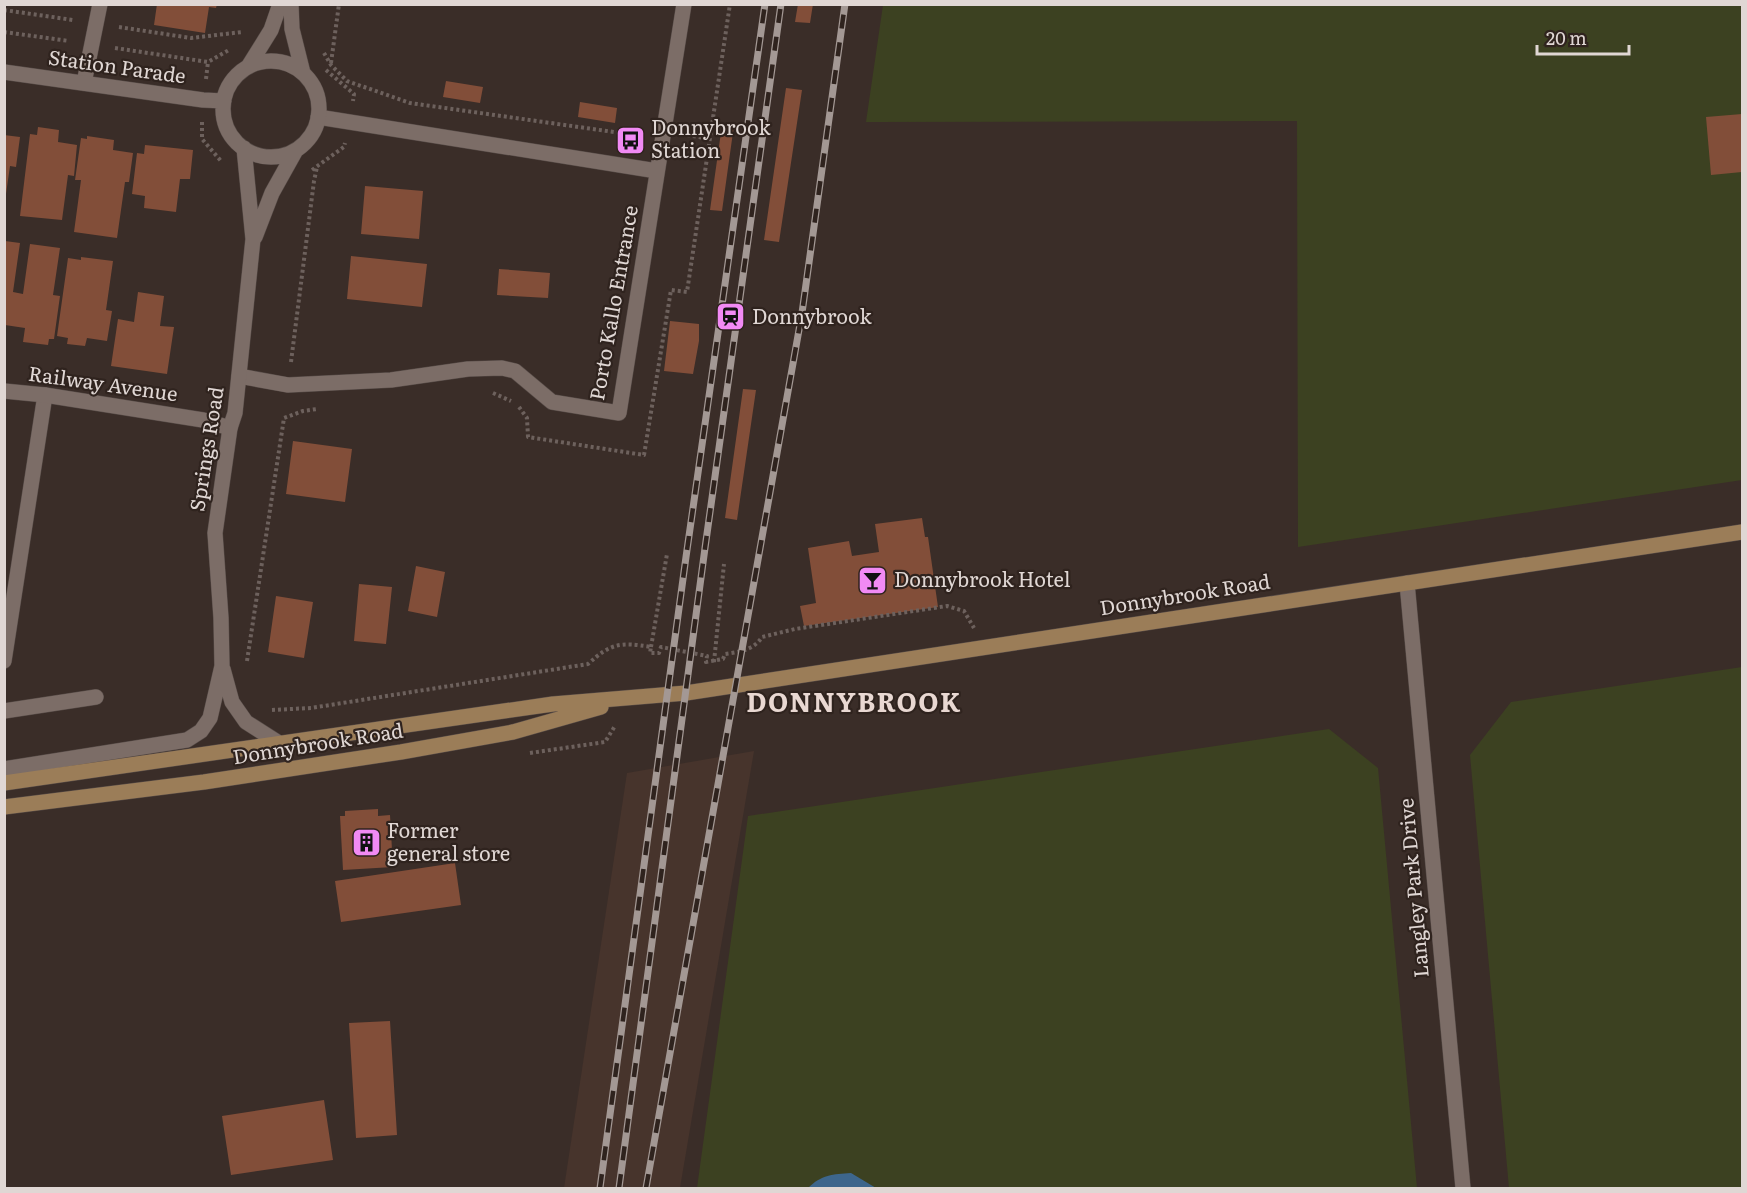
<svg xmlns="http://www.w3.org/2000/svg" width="1747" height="1193" viewBox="0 0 1747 1193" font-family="Literata,serif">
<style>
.built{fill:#47342c}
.green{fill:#3c4121}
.water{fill:#3d668c}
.building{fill:#824e39}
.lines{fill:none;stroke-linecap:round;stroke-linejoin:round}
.service-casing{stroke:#564b47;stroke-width:16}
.minor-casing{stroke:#564b47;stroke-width:16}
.tertiary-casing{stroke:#564b47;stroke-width:16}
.secondary-casing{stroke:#564b47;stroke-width:16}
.path{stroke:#6d615d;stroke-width:4;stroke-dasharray:3 3;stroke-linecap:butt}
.service{stroke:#7c6d67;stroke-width:15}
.minor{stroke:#7c6d67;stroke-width:15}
.tertiary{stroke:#7c6d67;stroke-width:15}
.secondary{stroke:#9b7d58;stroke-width:15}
.rail-casing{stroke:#a39894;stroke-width:7}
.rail{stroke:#2f231e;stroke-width:4.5;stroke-dasharray:14;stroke-linecap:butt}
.labels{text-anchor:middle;stroke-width:4.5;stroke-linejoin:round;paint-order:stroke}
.street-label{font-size:20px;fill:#e0d7d4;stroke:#2f231e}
.poi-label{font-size:20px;fill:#e0d7d4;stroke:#2f231e;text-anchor:start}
.district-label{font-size:26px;font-weight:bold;letter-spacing:1.5px;fill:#e9d8d2;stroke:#2f231e}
</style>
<rect width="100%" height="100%" fill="#3a2d28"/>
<path class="built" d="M754,751L680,1188H564L627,773Z"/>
<path class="green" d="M883,5H1742V480L1298,547L1297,121L866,122Z
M1742,667V1188H1509L1470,755L1511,702Z
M1329,729L1378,768L1417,1188H697L748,816Z"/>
<path class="water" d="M851,1173L876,1188H808C821,1175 833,1174 851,1173Z"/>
<path class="building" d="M157,4H217L216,8L209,7L205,33L154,25Z
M798,4H813L810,23L795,22Z
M446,81L483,87L480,103L443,97Z
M786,88L802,90L779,242L764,240Z
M580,102L617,108L615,123L578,117Z
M1742,114V172L1711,175L1706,117Z
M722,125H734L722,211L710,210Z
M38,127L59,130L58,142L77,145L74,176L68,175L62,220L20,216L30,134L37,135Z
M4,135L20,137L16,167L10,166L6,194Z
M87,136L114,140L113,150L133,153L129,182H125L117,238L74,232L81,180H75L81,138L87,139Z
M145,145L193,150L190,179H180L176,212L144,208L145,196L132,194L137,153L144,154Z
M365,186L423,191L419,239L361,234Z
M5,241L20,243L13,292L23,294L30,244L60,248L53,295L60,296L54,339H49L48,345L23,342L25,328L5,325Z
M351,256L427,264L422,307L347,299Z
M81,257L113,261L106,310L112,311L107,341L87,338L85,346L67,344L68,338L57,336L68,258L81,260Z
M499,269L550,273L548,298L497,295Z
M138,292L164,296L160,326L174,327L167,374L111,366L118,319L134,322Z
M670,321L699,324V341L693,374L664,371Z
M743,389L756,390L737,520L725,518Z
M293,441L352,449L345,502L286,494Z
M922,518L925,537H928L938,607L804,626L800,606L816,603L808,548L849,541L852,556L879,552L875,524Z
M416,566L445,572L437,617L408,611Z
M359,584L392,587L386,644L354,641Z
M276,596L313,602L304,658L268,652Z
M378,809V816L390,815L393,867L343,870L340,816H345V811Z
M455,863L461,905L341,922L335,881Z
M390,1021L397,1135L356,1138L349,1023Z
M324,1100L333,1160L231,1175L222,1116Z"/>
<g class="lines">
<defs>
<path id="service" d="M84,83L100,4
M318,117L657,171
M239,376L288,385L391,380L468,369L502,368L515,371L552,402L619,413L684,4
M4,661L45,395"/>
<path id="minor" d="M4,391L45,395L203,420L230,428
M1407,583L1463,1188
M4,711L96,697"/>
<path id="tertiary" d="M291,4L292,29L303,73
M223 109a48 48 0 1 1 96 0a48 48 0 1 1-96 0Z
M248,67L271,30L280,4
M4,72L203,100L224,101
M255,237L272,193L296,150
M223,669L232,702L246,722L279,743
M4,769L187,740L201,731L210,718L222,666L221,618L215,533L230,428L235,413L253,239L244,148"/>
<path id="secondary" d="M4,783L553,704L686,693L1742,532
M4,807L204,782L401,752L513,732L601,707"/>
</defs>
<use href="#service" class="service-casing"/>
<use href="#minor" class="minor-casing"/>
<use href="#tertiary" class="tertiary-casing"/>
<use href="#secondary" class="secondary-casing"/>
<path class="path" d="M4,10L73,20
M119,27L191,38L242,32
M4,32L69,41
M115,48L208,62L229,50
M324,53L331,65L347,81L410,103L635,135L641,132
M331,63L339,4
M326,70L354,94L353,101
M206,79L208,62
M202,122V139L221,161
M687,135L710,139
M312,170L344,147L345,143
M291,362L314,181L317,167
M493,393L511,401
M519,407L527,418L528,437L644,455L671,290L687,292L730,4
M651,647L667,554
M247,661L284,418L303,411L317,409
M714,662L724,564
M272,710L311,708L588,664C611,643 620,642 651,647L650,653H659L661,647L707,656L706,662L723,659L725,654C739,652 754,650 762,637L795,629L947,606L964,611L974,628
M530,753L605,742L615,726"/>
<use href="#service" class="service"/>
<use href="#minor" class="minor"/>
<use href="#tertiary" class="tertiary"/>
<use href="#secondary" class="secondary"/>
<defs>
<path id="rail" d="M600,1188L686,557L765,4
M619,1188L705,548L781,4
M646,1188L802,313L845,4"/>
</defs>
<use href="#rail" class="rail-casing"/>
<use href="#rail" class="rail"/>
</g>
<defs>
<symbol id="bus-square" viewBox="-11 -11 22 22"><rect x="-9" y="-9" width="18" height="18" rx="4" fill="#f18af4" stroke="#2f231e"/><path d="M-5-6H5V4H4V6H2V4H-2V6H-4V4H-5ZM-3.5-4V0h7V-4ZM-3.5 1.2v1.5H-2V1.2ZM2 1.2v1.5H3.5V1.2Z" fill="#111"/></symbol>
<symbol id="station-square" viewBox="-11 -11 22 22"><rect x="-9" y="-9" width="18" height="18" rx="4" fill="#f18af4" stroke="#2f231e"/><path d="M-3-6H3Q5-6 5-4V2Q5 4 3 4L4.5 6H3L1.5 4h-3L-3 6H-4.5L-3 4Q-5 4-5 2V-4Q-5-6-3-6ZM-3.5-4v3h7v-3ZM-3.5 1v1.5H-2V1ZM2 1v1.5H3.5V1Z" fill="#111"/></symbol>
<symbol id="bar-square" viewBox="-11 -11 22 22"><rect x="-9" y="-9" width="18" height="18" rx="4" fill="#f18af4" stroke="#2f231e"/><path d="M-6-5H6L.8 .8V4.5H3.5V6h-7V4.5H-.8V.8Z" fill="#111"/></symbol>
<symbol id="building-square" viewBox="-11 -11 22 22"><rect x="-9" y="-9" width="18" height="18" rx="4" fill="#f18af4" stroke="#2f231e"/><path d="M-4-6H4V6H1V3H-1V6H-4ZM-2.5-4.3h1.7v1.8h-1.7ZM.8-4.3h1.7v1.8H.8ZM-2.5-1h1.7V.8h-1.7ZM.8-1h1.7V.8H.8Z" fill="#111"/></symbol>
</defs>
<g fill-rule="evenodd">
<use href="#bus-square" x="614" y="124" width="33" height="33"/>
<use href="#station-square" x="714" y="300" width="33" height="33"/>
<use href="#bar-square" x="856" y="564" width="33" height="33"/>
<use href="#building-square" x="350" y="826" width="33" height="33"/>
</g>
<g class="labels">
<g class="street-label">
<text transform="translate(117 67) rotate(8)" y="7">Station Parade</text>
<text transform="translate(614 303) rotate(-80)" y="7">Porto Kallo Entrance</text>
<text transform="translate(103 384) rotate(8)" y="7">Railway Avenue</text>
<text transform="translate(207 449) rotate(-81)" y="7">Springs Road</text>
<text transform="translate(1185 595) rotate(-9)" y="7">Donnybrook Road</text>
<text transform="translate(318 744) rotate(-9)" y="7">Donnybrook Road</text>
<text transform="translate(1414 888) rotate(-95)" y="7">Langley Park Drive</text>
</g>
<g class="poi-label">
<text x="651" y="135">Donnybrook<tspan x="651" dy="23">Station</tspan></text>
<text x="752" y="324">Donnybrook</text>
<text x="894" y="587">Donnybrook Hotel</text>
<text x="387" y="838">Former<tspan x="387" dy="23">general store</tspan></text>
</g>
<g class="district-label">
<text x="854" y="712">DONNYBROOK</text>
</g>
</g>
<rect width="1747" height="1193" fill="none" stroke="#e0d7d4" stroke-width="12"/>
<path d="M1537 45v9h92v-9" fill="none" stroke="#e0d7d4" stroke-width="3"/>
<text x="1546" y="45" font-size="18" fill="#e0d7d4" stroke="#2f231e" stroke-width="4.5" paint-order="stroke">20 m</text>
</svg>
